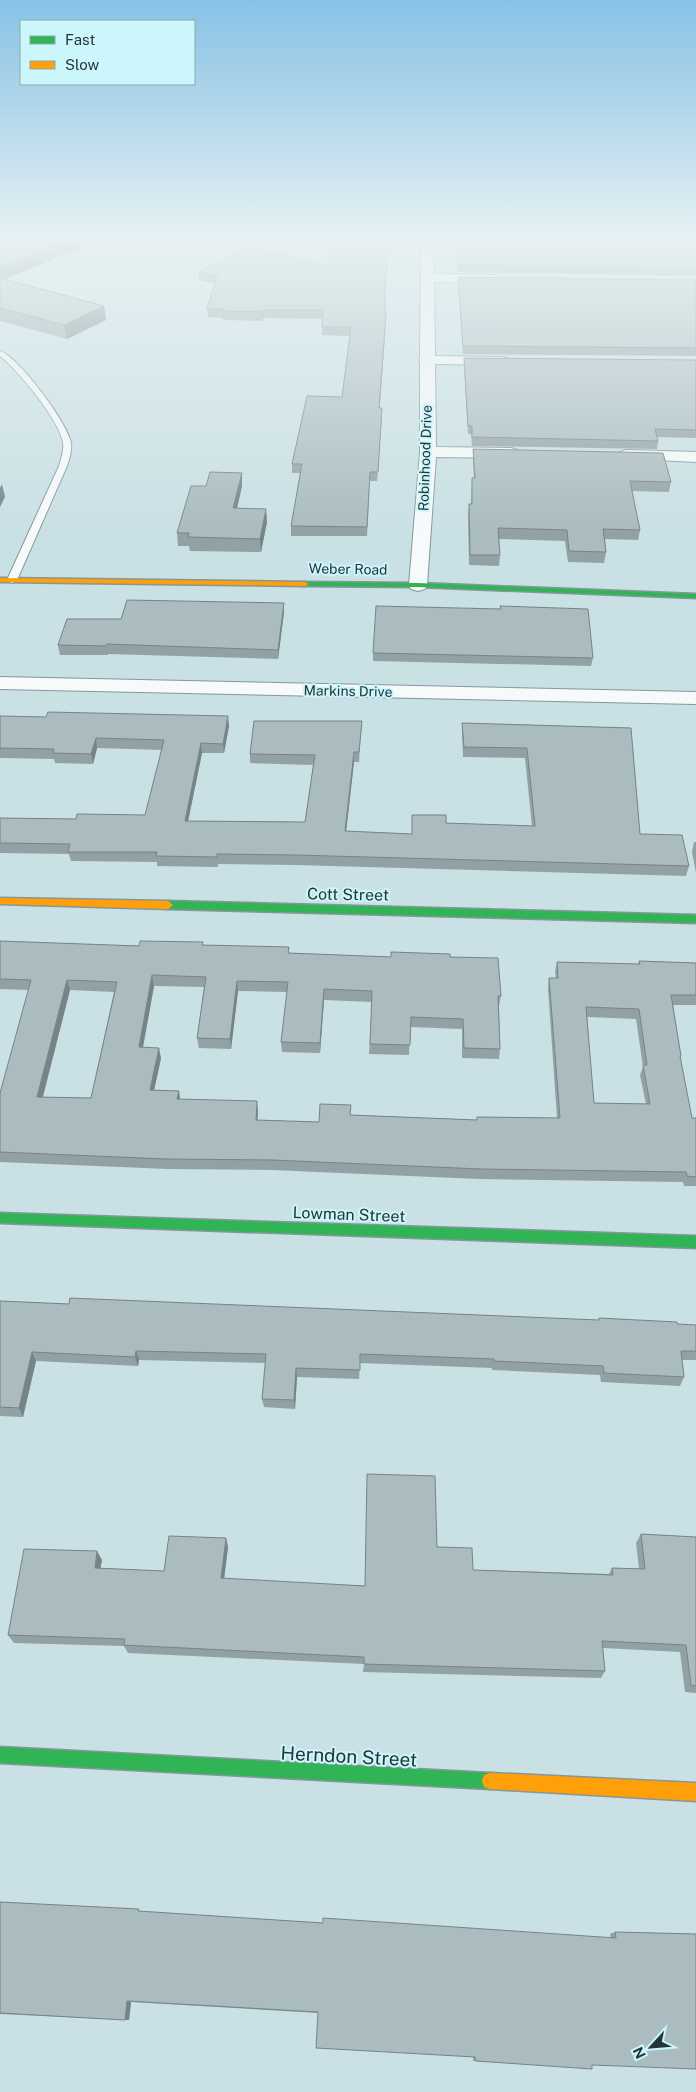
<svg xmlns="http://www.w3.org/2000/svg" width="696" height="2092" viewBox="0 0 696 2092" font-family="'Public Sans',sans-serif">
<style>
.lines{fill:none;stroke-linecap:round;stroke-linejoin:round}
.lane-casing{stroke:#85979a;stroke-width:2}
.street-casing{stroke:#85979a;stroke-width:2}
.fast-casing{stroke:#85979a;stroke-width:3}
.slow-casing{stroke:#85979a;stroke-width:3}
.lane{fill:#f7fafb;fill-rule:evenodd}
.street{fill:#f7fafb;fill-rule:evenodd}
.fast{fill:#30b455;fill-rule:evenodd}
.slow{fill:#ff9f0a;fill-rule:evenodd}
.wall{fill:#92a2a4;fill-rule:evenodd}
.shaded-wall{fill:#778486}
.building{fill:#aabcbf;stroke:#778486;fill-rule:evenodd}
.labels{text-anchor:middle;stroke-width:4;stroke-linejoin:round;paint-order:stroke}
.far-street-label{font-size:14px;fill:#253538;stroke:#cbf6fc}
.street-label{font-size:16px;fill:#253538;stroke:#cbf6fc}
.near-street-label{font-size:19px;fill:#253538;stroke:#cbf6fc}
</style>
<rect width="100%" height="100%" fill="#c9e0e4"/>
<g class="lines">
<defs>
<path id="lane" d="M0,351C20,359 63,418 70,439C73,448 70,457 67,466L17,580L12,583L7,580L59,466C61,459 64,451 63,443C60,421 18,370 0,356Z"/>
<path id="street" d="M421,241H433L434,274L494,275L500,279L494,283L434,282L435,356L502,357L507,358L509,361L507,364L502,365L435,364L436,447L511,448L517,450L519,453L517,456L511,458L436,457L427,585L425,589L418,591L411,589L409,585L420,452V362L419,360L420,358Z
M626,450L696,452V462L620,458L618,455L620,452Z
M0,677L696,692V704L0,689Z"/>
<path id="fast" d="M302,582L418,583L696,594V598L418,587L305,586H302Z
M168,901L696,915V923L168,909L163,905Z
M0,1213L696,1236V1248L0,1223Z
M0,1747L490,1773L496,1775L498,1781L496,1787L490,1789L0,1763Z"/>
<path id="slow" d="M0,578L305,582L309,584L305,586L0,582Z
M0,898L168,901L173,905L168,909L0,904Z
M490,1773L696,1783V1801L490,1789L484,1787L482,1781L484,1775Z"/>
</defs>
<use href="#lane" class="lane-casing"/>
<use href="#street" class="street-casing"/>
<use href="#fast" class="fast-casing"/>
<use href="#slow" class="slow-casing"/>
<use href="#lane" class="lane"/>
<use href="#street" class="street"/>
<use href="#fast" class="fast"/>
<use href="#slow" class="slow"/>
</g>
<path class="wall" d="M0,241H78L79,249L4,279L104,306L106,320L67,339L0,321Z
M389,241L385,294V313H386V322L379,408L382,417L377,481H370L367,536H291V526L300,473H292V464L342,397L350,336L322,335L323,319L263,318L262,321L223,320V318L208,317L207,309L215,284L199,280L198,272L328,265Z
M459,241H696V276L457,272L456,256V248H459Z
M458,277L696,280V356L463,354L458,284Z
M464,358L696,360V438L657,437L658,441L657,449L472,446L471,434H468L464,366Z
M473,449L671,482L669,492L632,491L640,530L638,540L605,539L606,552L604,563L568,562L565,541L499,539L500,555L499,566L469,565L468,515L469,504H471L472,478H474L473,460Z
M242,473V486L237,508L266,509L267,522L261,552L190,551L189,546H178L177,533L206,486Z
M500,606L593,658L591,666L373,661V653L500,609Z
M284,612L278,659L108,654V655H60L58,645L121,619Z
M0,716L229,726L224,753H202L188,821L305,822L313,765L250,763V754L361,731L359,762H354L346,831L411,834L446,823L532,826L525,758L463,757L462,733V723L631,728L640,834L689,866L686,876L296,865L218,864V867L157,866V862L71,861L69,854L0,853V818L76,819L145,815L162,750L97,748L93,764L55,763L54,759L0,758Z
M694,842H696V873L692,852Z
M0,941L139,946L203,945L289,947V953L391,957H450L501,996L499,1006L500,1049L499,1059L462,1058V1029L410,1027L409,1055L369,1054L372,1002L324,1000L320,1053L282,1052L281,1042L287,992L238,991L231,1049L199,1048L197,1038L204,987L154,986L143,1048L161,1058L154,1090L179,1091L180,1099L258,1111L257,1120L319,1122L351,1115L477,1120V1117L557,1118L548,988L549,978H556L555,972L557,962L638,964L639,961L696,963V1005H673L681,1056L680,1059L692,1118H696V1186H684L683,1182L479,1179L272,1170L168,1169L0,1162V1093L29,990L0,989ZM70,990L114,992L91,1098L43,1097ZM587,1017L636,1019L643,1067L640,1075L646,1104L594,1103Z
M0,1301L69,1304L599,1320V1318L677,1324L696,1325V1360H682L684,1377L680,1386L601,1382L600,1375L492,1370V1368L360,1363L359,1379L297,1377L295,1409L264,1407L262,1399L266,1363L139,1360L138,1366L36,1361L23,1417L0,1416Z
M641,1534L696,1537V1693L685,1692L680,1652L603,1648L605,1671L601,1678L363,1672L364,1664L128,1653L124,1646L14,1643L8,1635L102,1560L100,1568L164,1571L226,1538L228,1547L224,1579L365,1586L437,1547L473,1570L609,1574L612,1568L639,1569L636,1543Z
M0,1902L323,1923L611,1938L610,1934L615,1932L696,1934L592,2065L587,2068L473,2061V2057L318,2013L131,2002L129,2020L0,2014Z"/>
<path class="shaded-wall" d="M67,241H78L79,249L0,281V267Z
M104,306L106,320L67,339L64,325Z
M263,310V318L262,321V312Z
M386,313V322L379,417V408Z
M242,473V486L234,522L233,508Z
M2,484L5,497L0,507V488Z
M266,509L267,522L261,552L260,539Z
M284,603V612L278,659V650Z
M228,716L229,726L224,753L223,744Z
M96,738L97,748L93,764L91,754Z
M201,743L202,753L186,831L185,821Z
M354,752V762L345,841V831Z
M152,975L154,986L141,1057L139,1047Z
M67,980L70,990L40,1107L37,1097Z
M237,981L238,991L231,1049L230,1039Z
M324,989V1000L320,1053V1043Z
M159,1048L161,1058L152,1100L150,1090Z
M179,1091L180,1101L177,1099Z
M257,1101L258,1111L257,1130L256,1120Z
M136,1351L139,1360L138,1366L135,1357Z
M32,1352L36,1361L23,1417L19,1408Z
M296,1368L297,1377L295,1409L294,1400Z
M226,1538L228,1547L223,1587L221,1578Z
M97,1551L102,1560L99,1576L95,1568Z
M127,2001L131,2002L129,2020H125Z"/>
<path class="building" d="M0,241H67L0,267Z
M334,241H389L385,287V313H386L379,408H382L378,472H370L367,527L291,526L302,464H292L307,396L342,397L351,327H322L323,310H263L262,312L223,311V309H207L217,276L198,272L248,247L328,265Z
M460,241H696V269L457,265L456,248H460Z
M458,277L696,280V348L463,346Z
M0,278L104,306L64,325L0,308Z
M464,358L696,360V430L655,429L658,441L472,437V426H468Z
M473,449L663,453L671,482L630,481L640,530L603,529L606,552L569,551L567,530L498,528L500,555H470L469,504H472V478H475Z
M210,472L242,473L233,508L266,509L260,539L188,537L189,533H177L191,486H206Z
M127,600L284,603L278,650L107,644L106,646L58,645L67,619H121Z
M376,606L501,609L500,606L588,609L593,658L373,653Z
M48,712L228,716L223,744L201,743L185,821L305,822L315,755L250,754L254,721H362L359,752H354L345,831L412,834V815H446V823L535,826L527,748L464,747L462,723L631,728L640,834L682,835L689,866L295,855L217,854V857L156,856L157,852H68L70,844L0,843V818L76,819L77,814L145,815L164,740L96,738L91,754L53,753L54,749L0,748V716L46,717Z
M0,941L139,946L140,941L203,942L202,945L289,947L288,953L391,957V952L450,954V957L498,958L501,996H498L500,1049L464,1048L463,1019L411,1017L410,1045L370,1044L372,991L324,989L320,1043L281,1042L288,982L237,981L230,1039L197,1038L206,977L152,975L139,1047L159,1048L150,1090L179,1091L177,1099L257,1101L256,1120L319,1122L320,1104L351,1105L350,1115L477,1120V1117L560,1118L549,978H558L557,962L640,964L639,961L696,963V995H671L681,1056H680L692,1118H696V1177L687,1176L686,1172L481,1169L272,1160L166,1159L0,1152V1093L31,980L0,979ZM67,980L117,982L91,1098L37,1097ZM586,1007L639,1009L647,1065H643L650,1104L594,1103Z
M70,1298L599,1320V1318L677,1322V1324L696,1325V1351H681L684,1377L604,1373L603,1366L494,1361V1359L360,1354V1370L296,1368L294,1400L262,1399L266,1354L136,1351L135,1357L32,1352L19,1408L0,1407V1301L69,1304Z
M367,1474L435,1476L437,1547L472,1548L473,1570L613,1575L612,1568L645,1569L641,1534L696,1537V1686L691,1685L686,1645L602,1641L605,1671L364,1664V1657L124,1645L125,1639L8,1635L24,1549L97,1551L95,1568L164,1571L169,1536L226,1538L221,1578L365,1586Z
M0,1902L139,1909L138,1911L323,1923V1918L616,1938L615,1932L696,1934V2069L592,2065V2069L476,2061L475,2057L316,2048L318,2012L127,2001L125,2020L0,2013Z"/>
<linearGradient id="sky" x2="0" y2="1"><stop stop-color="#87c2e5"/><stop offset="0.45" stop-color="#e7f1f3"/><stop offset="1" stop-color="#e7f1f3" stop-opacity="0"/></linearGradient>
<rect width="696" height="533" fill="url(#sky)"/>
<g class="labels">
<g class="far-street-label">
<text transform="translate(425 458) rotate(-88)" y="5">Robinhood Drive</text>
<text transform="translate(348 569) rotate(1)" y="5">Weber Road</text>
<text transform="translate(348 691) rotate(1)" y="5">Markins Drive</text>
</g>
<g class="street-label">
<text transform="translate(348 894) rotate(1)" y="6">Cott Street</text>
<text transform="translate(349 1214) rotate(2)" y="6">Lowman Street</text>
</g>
<g class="near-street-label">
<text transform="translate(349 1756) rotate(3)" y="7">Herndon Street</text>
</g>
</g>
<rect x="20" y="20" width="175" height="65" fill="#cbf6fc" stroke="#89a9ae"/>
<rect x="30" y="36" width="25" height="8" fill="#30b455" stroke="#89a9ae"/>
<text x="65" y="45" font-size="15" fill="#253538">Fast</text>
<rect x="30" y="61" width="25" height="8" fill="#ff9f0a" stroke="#89a9ae"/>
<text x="65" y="70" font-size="15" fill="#253538">Slow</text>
<g transform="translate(651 2047) rotate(244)" stroke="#cbf6fc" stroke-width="4" paint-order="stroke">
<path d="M0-4L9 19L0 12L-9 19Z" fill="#253538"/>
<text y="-8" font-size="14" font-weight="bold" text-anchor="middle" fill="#253538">N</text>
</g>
</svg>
